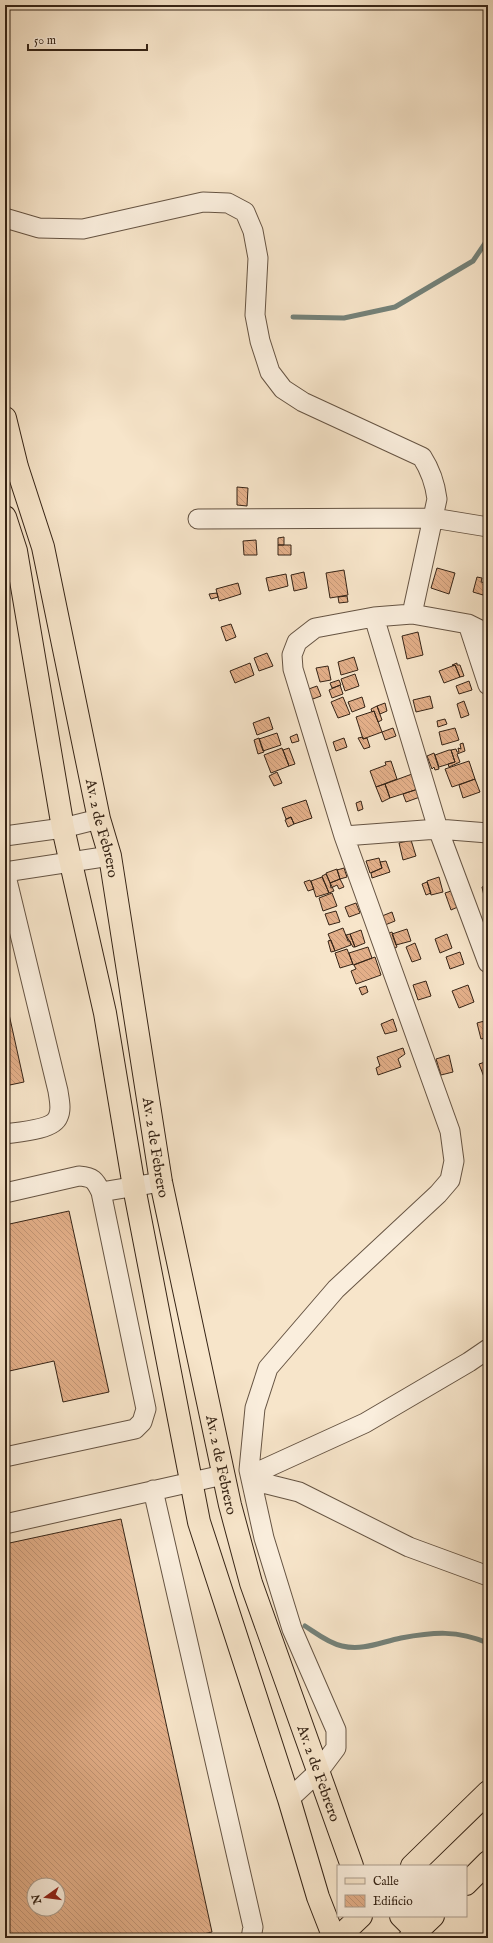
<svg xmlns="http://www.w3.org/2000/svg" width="493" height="1943" viewBox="0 0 493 1943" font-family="'IM FELL English',serif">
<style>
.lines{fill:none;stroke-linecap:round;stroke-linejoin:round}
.stream{stroke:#748178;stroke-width:5}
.building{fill:url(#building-back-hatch);stroke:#362416;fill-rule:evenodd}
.minor-casing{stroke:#665443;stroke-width:21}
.major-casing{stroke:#362416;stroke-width:24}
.minor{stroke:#faeedd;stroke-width:19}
.major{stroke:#f7e5ca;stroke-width:22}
.labels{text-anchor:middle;stroke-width:4;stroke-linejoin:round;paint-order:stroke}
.street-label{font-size:15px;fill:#362416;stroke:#faeedd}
</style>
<defs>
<pattern id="building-back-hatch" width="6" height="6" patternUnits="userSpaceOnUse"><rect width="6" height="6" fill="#e3af89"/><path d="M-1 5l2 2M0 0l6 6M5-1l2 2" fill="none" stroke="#c39676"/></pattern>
</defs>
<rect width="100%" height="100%" fill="#f7e5ca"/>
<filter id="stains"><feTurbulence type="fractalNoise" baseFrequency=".005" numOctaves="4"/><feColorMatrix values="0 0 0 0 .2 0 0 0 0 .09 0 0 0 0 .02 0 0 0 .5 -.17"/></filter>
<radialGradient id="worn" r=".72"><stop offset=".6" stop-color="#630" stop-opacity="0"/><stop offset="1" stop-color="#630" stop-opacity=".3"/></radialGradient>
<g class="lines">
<path class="stream" d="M293,317L344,318L395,307L473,261L488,239
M305,1626C316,1633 328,1643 342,1646C363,1651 381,1642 401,1638C434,1632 457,1630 488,1643"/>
</g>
<path class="building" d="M237,487L248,488L247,506L237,505Z
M284,537V545H278V538Z
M256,540L257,555H244L243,541Z
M278,545H291V555H278Z
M437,568L455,573L449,594L431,588Z
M344,570L348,595L330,598L326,573Z
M304,572L307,588L294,591L291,575Z
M286,574L288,586L269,591L266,578Z
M477,577L482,578L481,582L486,583L483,595L473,592Z
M238,583L241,594L219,601L216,589Z
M217,593L218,597L211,599L209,594Z
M347,596L348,602L339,603L338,597Z
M231,624L236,637L226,641L221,627Z
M418,632L423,655L407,659L402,636Z
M267,653L273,666L259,671L254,658Z
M354,657L358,670L341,675L338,662Z
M250,663L254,675L235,683L230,671Z
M457,663V665H460L464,676L460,677L455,665L453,666L452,665Z
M455,665L460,677L444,683L439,671Z
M328,666L331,680L320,682L316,668Z
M355,674L359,686L345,691L341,679Z
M339,680L341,685L332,688L330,683Z
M469,681L472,690L459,694L456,686Z
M340,685L343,694L332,698L329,690Z
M317,686L321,696L310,700L306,690Z
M430,696L433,708L416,712L413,700Z
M343,697L350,714L338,718L331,702Z
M362,697L365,707L352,712L348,702Z
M464,701L469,715L461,718L457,704Z
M385,703L387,711L380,714L377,706Z
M377,706L382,720L378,722L374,711L372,712L371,709Z
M374,711L382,732L363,739L356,717Z
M269,717L273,729L257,735L253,723Z
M445,719L447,724L438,727L437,721Z
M393,728L396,736L385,740L382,732Z
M455,728L459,740L442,745L439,732Z
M277,733L281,745L263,751L259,739Z
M297,734L299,741L292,743L290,737Z
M363,737V739L367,738L370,747L364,749L358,738Z
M259,738L264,752L258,754L254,740Z
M344,738L347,747L336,751L333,742Z
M463,743L465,751L457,754L460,762L449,767L448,764L455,762L451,750L456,749L457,752H459L458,748L461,749L460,744Z
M282,748L289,766L271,773L264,755Z
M289,748L295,764L289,766L283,750Z
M449,750H451L455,762L439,767L435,755Z
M434,753L439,769L435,770L434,767L432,769L427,756Z
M391,761L397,779L376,787L370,771L386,765L385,762Z
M469,761L475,779L452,787L445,769Z
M277,772L282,783L274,786L269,776Z
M412,774L418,789L390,798L385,784Z
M475,779L480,792L463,798L459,785Z
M385,784L390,798L382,802L376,787Z
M418,789L420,797L406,802L403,794Z
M306,800L312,818L294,824L291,817L286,819L282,808Z
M361,801L363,809L358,811L356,803Z
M291,817L294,824L288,827L285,820Z
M411,840L416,856L403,860L399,843Z
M379,858L382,868L370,873L366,861Z
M386,861L390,872L372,878L371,873L382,868L380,862Z
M344,868L347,877L340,879L337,870Z
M337,869L340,879L330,883L326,873Z
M326,874L334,891L329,893L322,876Z
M322,877L329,893L316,897L311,881Z
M439,877L443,892L431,895L427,881Z
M340,879L344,887L339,889L337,885L331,888L330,883Z
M310,880L314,889L308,891L304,882Z
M427,882L431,893L426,895L422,884Z
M488,885V895L484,896L482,887Z
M454,890L459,903L456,904L457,907L460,906L451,910L445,893Z
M332,893L337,906L323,911L319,898Z
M356,903L360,913L349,917L345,907Z
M336,911L340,922L329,925L325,914Z
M392,912L395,921L385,925L382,916Z
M343,928L348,941H350L351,945L335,951L328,934Z
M407,929L411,941L396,945L392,934Z
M361,930L365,943L355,947L350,934Z
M392,932L397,947L393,949L387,934Z
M350,934L355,947H353L346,935Z
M447,934L452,948L440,953L435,939Z
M331,940L335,951L331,952L328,941Z
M415,943L421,959L412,962L406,947Z
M368,947L372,958L353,965L349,953Z
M347,949L353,964L340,968L335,953Z
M460,952L464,964L450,969L446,957Z
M375,957L381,975L356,984L351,971L356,969L354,965Z
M426,981L431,996L418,1000L413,985Z
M468,985L474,1002L459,1008L452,991Z
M366,986L368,992L362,995L359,988Z
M5,996L24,1082L5,1086Z
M393,1019L397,1031L385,1034L381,1024Z
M488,1020V1037L481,1039L477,1023Z
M403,1048L405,1054L398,1059L401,1067L378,1075L376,1068L380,1066L377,1057Z
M449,1055L453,1072L441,1075L436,1059Z
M488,1061V1075L484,1077L479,1064Z
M69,1211L109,1392L63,1402L54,1361L5,1372V1225Z
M121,1519L212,1932L185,1938H5V1544ZM34,1885H58V1909H34Z"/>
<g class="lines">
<defs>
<path id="minor" d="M5,218L39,228L83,229L203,202L228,203L245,212L253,231L258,258L255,315L260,341L270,372L283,389L303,402L422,457C431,471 435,483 437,499L412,614
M198,519L433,518L488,527
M374,617L438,829L488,963
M468,624L488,685
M5,836L63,828L99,819
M344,836L438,829L488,833
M5,872L110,856
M5,1134C18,1132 53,1130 58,1117C62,1109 59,1099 58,1091L5,872
M101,1192L161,1182
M5,1193L79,1176C93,1177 95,1180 101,1192L146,1409L142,1422L135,1429L5,1457
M488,1349L469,1362L365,1423L262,1470L258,1475V1479L263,1483L299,1492L409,1547L488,1576
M153,1490L253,1927L251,1938
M5,1524L223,1475
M289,1799L318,1772L336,1748V1730L292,1629L264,1538L249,1470L255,1408L268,1368L336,1289L438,1194L450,1180L454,1161L450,1131L344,836L293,669L292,655L297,642L315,628L374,617L412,614L468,624L488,634"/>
<g id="major">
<path id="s1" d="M5,418L17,467L43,547L99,819L110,856L161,1182L230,1505L251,1583L352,1866"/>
<path d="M5,517L16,551L63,828L105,1013L134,1187L199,1522L289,1799L318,1897L334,1938"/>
<path d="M412,1866L488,1792"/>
<path d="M466,1884L488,1862"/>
<path d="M401,1916L417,1932"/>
<path d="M338,1938L361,1916"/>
<path d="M410,1938L433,1916"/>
</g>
</defs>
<use href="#minor" class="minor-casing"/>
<use href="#major" class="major-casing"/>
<use href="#minor" class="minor"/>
<use href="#major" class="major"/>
</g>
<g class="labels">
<g class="street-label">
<text dy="5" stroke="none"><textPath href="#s1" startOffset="422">Av. 2 de Febrero</textPath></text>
<text dy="5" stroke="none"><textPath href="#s1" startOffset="746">Av. 2 de Febrero</textPath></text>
<text dy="5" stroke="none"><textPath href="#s1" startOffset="1070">Av. 2 de Febrero</textPath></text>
<text dy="5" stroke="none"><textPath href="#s1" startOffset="1394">Av. 2 de Febrero</textPath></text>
</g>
</g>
<rect width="493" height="1943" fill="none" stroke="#f7e5ca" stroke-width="20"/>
<rect x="6" y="6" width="481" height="1931" fill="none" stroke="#362416" stroke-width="2"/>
<rect x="10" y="10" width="473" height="1923" fill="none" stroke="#362416"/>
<rect x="337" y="1865" width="130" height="52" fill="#faeedd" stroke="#ac9d8d"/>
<rect x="345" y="1878" width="20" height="6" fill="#f7e5ca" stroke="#ac9d8d"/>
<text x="373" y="1885" font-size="12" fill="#362416">Calle</text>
<rect x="345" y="1895" width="20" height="12" fill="url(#building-back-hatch)" stroke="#ac9d8d"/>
<text x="373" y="1905" font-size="12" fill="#362416">Edificio</text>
<g transform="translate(46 1897) rotate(256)"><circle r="19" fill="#faeedd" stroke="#ac9d8d"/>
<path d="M0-3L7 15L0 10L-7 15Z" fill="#8f2418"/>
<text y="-6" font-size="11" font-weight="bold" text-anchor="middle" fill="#362416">N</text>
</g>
<path d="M28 44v6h119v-6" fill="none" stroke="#362416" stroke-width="2"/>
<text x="34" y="44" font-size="12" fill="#362416" stroke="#faeedd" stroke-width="3" paint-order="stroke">50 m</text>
<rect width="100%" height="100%" filter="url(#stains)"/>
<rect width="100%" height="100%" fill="url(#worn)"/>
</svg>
